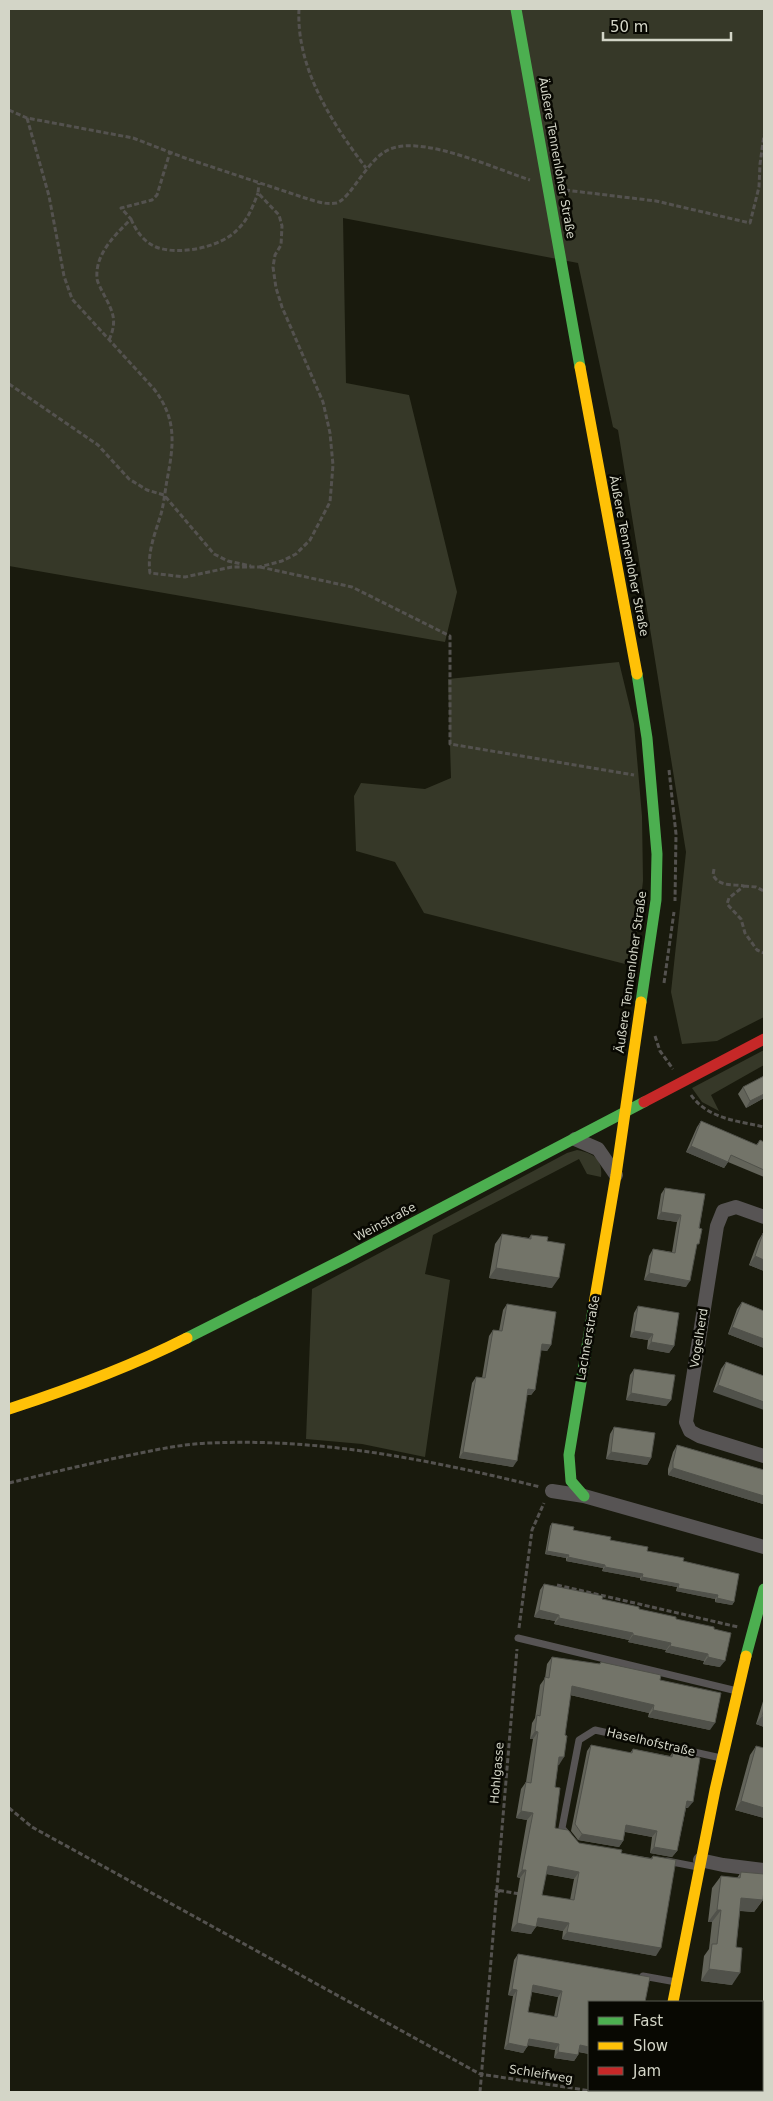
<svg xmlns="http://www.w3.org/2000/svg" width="773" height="2101" viewBox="0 0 773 2101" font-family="'DejaVu Sans',sans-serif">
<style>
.green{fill:#363828}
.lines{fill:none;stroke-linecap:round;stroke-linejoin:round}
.path{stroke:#54524f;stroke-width:3;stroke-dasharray:5 2.5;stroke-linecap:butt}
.lane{stroke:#575454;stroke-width:7}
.street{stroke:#575454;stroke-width:14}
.fast{stroke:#4caf50;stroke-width:11}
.slow{stroke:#ffc107;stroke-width:11}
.jam{stroke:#c62828;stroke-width:11}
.wall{fill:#63645a;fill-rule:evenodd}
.shaded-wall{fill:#50514a}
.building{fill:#737469;stroke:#50514a;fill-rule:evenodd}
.labels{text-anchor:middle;stroke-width:5;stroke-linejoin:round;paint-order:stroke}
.street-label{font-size:12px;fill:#d3d5c7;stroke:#080802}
</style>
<rect width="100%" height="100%" fill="#191a0d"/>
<path class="green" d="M9,9H764V1017L717,1041L682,1044L671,992L686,852L618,430L613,427L578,263L343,218L346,383L409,395L457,592L445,642L9,566Z
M619,662L634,724L642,816L643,881L633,966L424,913L395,862L356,851L354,796L361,783L425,789L451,778L448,679Z
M764,1050V1065L711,1095L719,1111L702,1102L692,1088Z
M577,1150C594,1153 603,1160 601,1177L587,1174L579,1159L433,1235L425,1274L450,1280L425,1457L362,1444L306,1439L312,1289L567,1153Z"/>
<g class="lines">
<path class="path" d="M299,9C296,68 332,123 366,168
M9,110L27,118L133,138L185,158L305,198C315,201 326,205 336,203C352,199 368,155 393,148C427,137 496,169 530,180
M27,118L49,196L64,276L72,299L154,389C177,419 174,444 167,480C165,491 164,503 161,514C155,534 147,552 150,573L185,577L232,567H259L282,561L296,554L310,540L330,502L333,465L330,433L323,402L282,307L276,288L273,267L275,255L281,245L282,226L279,215L258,193L259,183
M565,190L656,201L750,223L759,187L760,164L764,135
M131,219C136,231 144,242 156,247C179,256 221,247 237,230C248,220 253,206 258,193
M109,340C119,318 111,309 101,289C100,286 97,282 97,278C95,254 115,235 131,219L121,208L152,200L157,195L170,152
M9,384L98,445L129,479L147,490L164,495L214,554L228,561L251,566
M260,567L352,587L450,636V744L634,775
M669,770L676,834L675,901
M714,869L713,875C719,887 733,884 744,886L729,898L727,904L741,919L745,933L757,950L764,953
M744,886L756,887L764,891
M664,983L674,912
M655,1036L660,1051L673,1069
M691,1095C708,1119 738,1121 764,1127
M9,1483C45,1474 80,1466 116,1458C147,1452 178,1444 210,1443C322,1438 431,1460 540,1487
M557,1585L738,1627
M519,1628L532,1530L544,1503
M9,1808L32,1827L480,2074L598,2092
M500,1892L496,1890L520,1894
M480,2092L517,1649"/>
<path class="lane" d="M518,1638L737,1691
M568,1835L562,1828L579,1740L595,1730L721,1758
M667,1861L698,1867
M643,1976L676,1982"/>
<path class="street" d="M575,1139L598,1149L616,1175
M764,1217L736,1207L723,1211L717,1226L686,1422L690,1431L699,1436L764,1456
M552,1491L584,1496L764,1547
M700,1860L723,1865L764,1870
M656,2092L657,2090"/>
<path class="fast" d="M516,9L580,367
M637,674L647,738L657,854L656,900L641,1002
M187,1338L344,1259L644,1102
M584,1496L571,1481L569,1455L594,1304
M746,1656L764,1589"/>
<path class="slow" d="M580,367L637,674
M594,1304L616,1175L641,1002
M9,1409C70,1389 130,1367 187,1338
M673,2002L715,1790L746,1656"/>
<path class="jam" d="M644,1102L764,1039"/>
</g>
<path class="wall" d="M764,1076V1099V1098L746,1108L738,1094L743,1087Z
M701,1121L756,1145L760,1140L764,1142V1177L728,1162L724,1168L686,1152L697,1127Z
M665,1188L705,1194L696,1249L686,1287L644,1280L649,1256L653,1249L672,1252L677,1222L657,1219L661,1194Z
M763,1233L764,1271L749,1265L758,1241Z
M502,1234L529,1238L531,1235L547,1241L552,1288L489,1278L495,1244Z
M742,1302L764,1311V1348L728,1334L737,1309Z
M507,1304L551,1345L547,1351L541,1350L535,1390L531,1395H527L513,1467L459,1458L472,1383L476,1377L482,1378L489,1336L493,1330L499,1331L503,1310Z
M638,1306L674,1346L669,1353L647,1349L648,1340L630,1337L634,1313Z
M726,1362L764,1376L713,1392L721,1369Z
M634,1369L671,1400L666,1406L626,1400L630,1375Z
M614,1427L651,1458L647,1465L606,1459L610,1434Z
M677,1445L764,1470V1502L763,1504L668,1475V1469L673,1452Z
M552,1523L573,1530L683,1561L734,1602L732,1605L715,1602V1599L676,1591L677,1587L640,1580V1578L602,1571L603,1568L566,1561V1558L545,1554L550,1526Z
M544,1584L714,1629L720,1667L703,1664L704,1661L665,1652L666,1650L628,1642L629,1640L554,1624L555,1621L534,1617L540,1590Z
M552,1657L599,1664L601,1662L660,1680L710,1730L648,1717L649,1713L570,1695L559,1765H558L555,1787V1828L579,1843L621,1853L651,1858L653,1856L656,1956L562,1939L563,1931L536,1926L531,1934L511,1931L520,1878L517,1877L527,1820L516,1818L521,1789L526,1782L533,1739H530L532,1723L535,1718L540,1685L545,1678L547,1664ZM546,1874L574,1879L570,1900L542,1895Z
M764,1698V1727L756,1724Z
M591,1745L630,1753L633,1749L670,1756L673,1752L688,1808H686L677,1851L672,1857L650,1853L652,1837L625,1832L623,1841L619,1847L578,1840L571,1831L587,1751Z
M756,1746L764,1818L735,1810L750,1755Z
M741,1872L763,1900L754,1912L740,1911L732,1985L701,1981L704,1956L709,1949L712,1922H708L712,1888L721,1876L737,1878Z
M518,1954L650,1977L589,2054L578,2052V2055L574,2061L554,2058L555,2050L528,2045L523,2053L504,2049L513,1996L508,1995L514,1960ZM532,1992L558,1997L554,2017L528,2012Z"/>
<path class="shaded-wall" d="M764,1094V1098L746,1108L750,1101Z
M691,1146L728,1162L724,1168L686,1152Z
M661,1212L681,1215L677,1222L657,1219Z
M755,1256L764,1260V1271L749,1265Z
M496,1268L559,1278L552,1288L489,1278Z
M649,1273L690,1281L686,1287L644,1280Z
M732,1327L764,1339V1348L728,1334Z
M634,1331L653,1334L648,1340L630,1337Z
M651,1342L674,1346L669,1353L647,1349Z
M542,1344L551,1345L547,1351L538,1350Z
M718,1385L764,1402V1410L713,1392Z
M528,1389L535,1390L531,1395L524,1394Z
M631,1393L671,1400L666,1406L626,1400Z
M463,1452L517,1461L513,1467L459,1458Z
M611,1452L651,1458L647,1465L606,1459Z
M673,1468L764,1496V1502L763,1504L668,1475Z
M547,1551L569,1555L566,1558L545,1554Z
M568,1557L605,1565L603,1568L566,1561Z
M605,1567L643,1574L640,1578L602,1571Z
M642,1577L679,1584L677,1587L640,1580Z
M678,1588L718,1595L715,1599L676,1591Z
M717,1598L734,1602L732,1605L715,1602Z
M539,1610L559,1615L555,1621L534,1617Z
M559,1618L633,1633L629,1640L554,1624Z
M633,1635L671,1643L666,1650L628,1642Z
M670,1646L708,1654L704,1661L665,1652Z
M708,1657L725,1661L720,1667L703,1664Z
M572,1686L654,1705L649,1713L566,1694Z
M653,1710L715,1723L710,1730L648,1717Z
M762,1716L764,1717V1727L756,1724Z
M535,1731L538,1732L533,1739H530Z
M559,1757H564L559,1765L554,1764Z
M687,1801L693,1802L688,1808L683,1807Z
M741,1801L764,1808V1818L735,1810Z
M521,1811L533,1813L527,1820L516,1818Z
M626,1825L657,1831L652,1837L622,1831Z
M582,1834L623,1841L619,1847L578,1840Z
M654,1847L677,1851L672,1857L650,1853Z
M548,1866L579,1872L574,1879L542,1873Z
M522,1870H526L520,1878L517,1877Z
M741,1898L763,1900L754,1912L732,1910Z
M717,1910H721L712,1922H708Z
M538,1918L569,1923L563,1931L533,1925Z
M517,1923L536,1927L531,1934L511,1931Z
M567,1932L661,1948L656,1956L562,1939Z
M709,1969L740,1973L732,1985L701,1981Z
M533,1985L562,1991L558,1997L529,1991Z
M512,1989L517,1990L513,1996L508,1995Z
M529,2039L559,2044L555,2050L525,2045Z
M508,2043L527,2047L523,2053L504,2049Z
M580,2045L589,2047V2054L575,2051Z
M558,2052L578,2055L574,2061L554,2058Z
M762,2053H764V2059H762Z"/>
<path class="building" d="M764,1076V1094L750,1101L743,1087Z
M701,1121L757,1145L760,1140L764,1142V1170L731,1155L728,1162L691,1146Z
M665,1188L705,1194L699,1228L702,1229L699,1244H697L690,1281L649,1273L653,1249L675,1253L681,1215L661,1212Z
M763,1233H764V1260L755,1256Z
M502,1234L531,1239V1235L548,1237L547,1241L565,1244L559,1278L496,1268Z
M742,1302L764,1311V1339L732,1327Z
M507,1304L556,1312L551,1345L542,1344L535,1390L528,1389L517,1461L463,1452L476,1377L485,1378L493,1330L502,1331Z
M638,1306L679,1313L674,1346L651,1342L653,1334L634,1331Z
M726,1362L764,1376V1402L718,1385Z
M634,1369L675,1375L671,1400L631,1393Z
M614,1427L655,1433L651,1458L611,1452Z
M677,1445L764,1470V1496L673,1468V1462Z
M552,1523L574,1527L573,1530L611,1537L610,1540L648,1547L647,1551L684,1558L683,1561L739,1574L734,1602L717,1598L718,1595L678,1588L679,1584L642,1577L643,1574L605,1567V1565L568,1557L569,1555L547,1551Z
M544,1584L603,1596L602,1599L639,1607V1609L676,1617V1619L714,1627V1629L731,1633L725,1661L708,1657V1654L670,1646L671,1643L633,1635V1633L559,1618V1615L539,1610Z
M552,1657L600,1664L601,1662L661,1675L660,1680L721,1693L715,1723L653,1710L654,1705L572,1686L565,1735L567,1736L564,1757H559L555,1787L560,1788L555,1828L568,1830L579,1843L622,1850L621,1853L652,1859L653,1856L676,1860L661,1948L567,1932L569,1923L538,1918L536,1927L517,1923L526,1870H522L533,1813L521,1811L526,1782L531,1783L538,1732L535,1731L537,1715L540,1716L545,1677L549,1678ZM548,1866L579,1872L574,1900L542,1895Z
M764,1709V1717L762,1716Z
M591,1745L632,1753L633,1749L672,1757L673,1752L700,1758L693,1802L687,1801L677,1851L654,1847L657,1831L626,1825L623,1841L582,1834L575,1824Z
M756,1746L764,1748V1808L741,1801Z
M741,1872L764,1874V1889L763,1900L741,1898L736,1947L742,1948L740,1973L709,1969L712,1944H717L721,1910H717L721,1876L740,1878Z
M518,1954L650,1977L645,2002H589V2047L580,2045L578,2055L558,2052L559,2044L529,2039L527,2047L508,2043L517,1990L512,1989ZM533,1985L562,1991L557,2017L528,2012Z
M762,2028H764V2053H762Z"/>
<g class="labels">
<g class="street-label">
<text transform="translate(557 158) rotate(80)" y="4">Äußere Tennenloher Straße</text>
<text transform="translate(629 556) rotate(79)" y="4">Äußere Tennenloher Straße</text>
<text transform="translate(631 972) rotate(-82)" y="4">Äußere Tennenloher Straße</text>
<text transform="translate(385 1222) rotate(-28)" y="4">Weinstraße</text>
<text transform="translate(588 1338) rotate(-80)" y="4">Lachnerstraße</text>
<text transform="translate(699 1338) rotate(-81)" y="4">Vogelherd</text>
<text transform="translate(651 1742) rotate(13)" y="4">Haselhofstraße</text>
<text transform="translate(497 1773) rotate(-85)" y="4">Hohlgasse</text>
<text transform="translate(541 2074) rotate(9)" y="4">Schleifweg</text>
</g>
</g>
<rect width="773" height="2101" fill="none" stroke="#d3d5c7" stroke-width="20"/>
<rect x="588" y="2001" width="175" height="90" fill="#080802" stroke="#595a51"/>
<rect x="598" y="2017" width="25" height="8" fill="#4caf50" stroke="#595a51"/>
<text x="633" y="2026" font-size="15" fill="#d3d5c7">Fast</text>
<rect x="598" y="2042" width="25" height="8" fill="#ffc107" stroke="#595a51"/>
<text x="633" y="2051" font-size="15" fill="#d3d5c7">Slow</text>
<rect x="598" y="2067" width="25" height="8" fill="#c62828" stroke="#595a51"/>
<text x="633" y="2076" font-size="15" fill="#d3d5c7">Jam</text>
<path d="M603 32v8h128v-8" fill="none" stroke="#d3d5c7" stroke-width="2.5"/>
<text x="610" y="32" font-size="15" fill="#d3d5c7" stroke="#080802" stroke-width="4" paint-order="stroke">50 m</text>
</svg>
